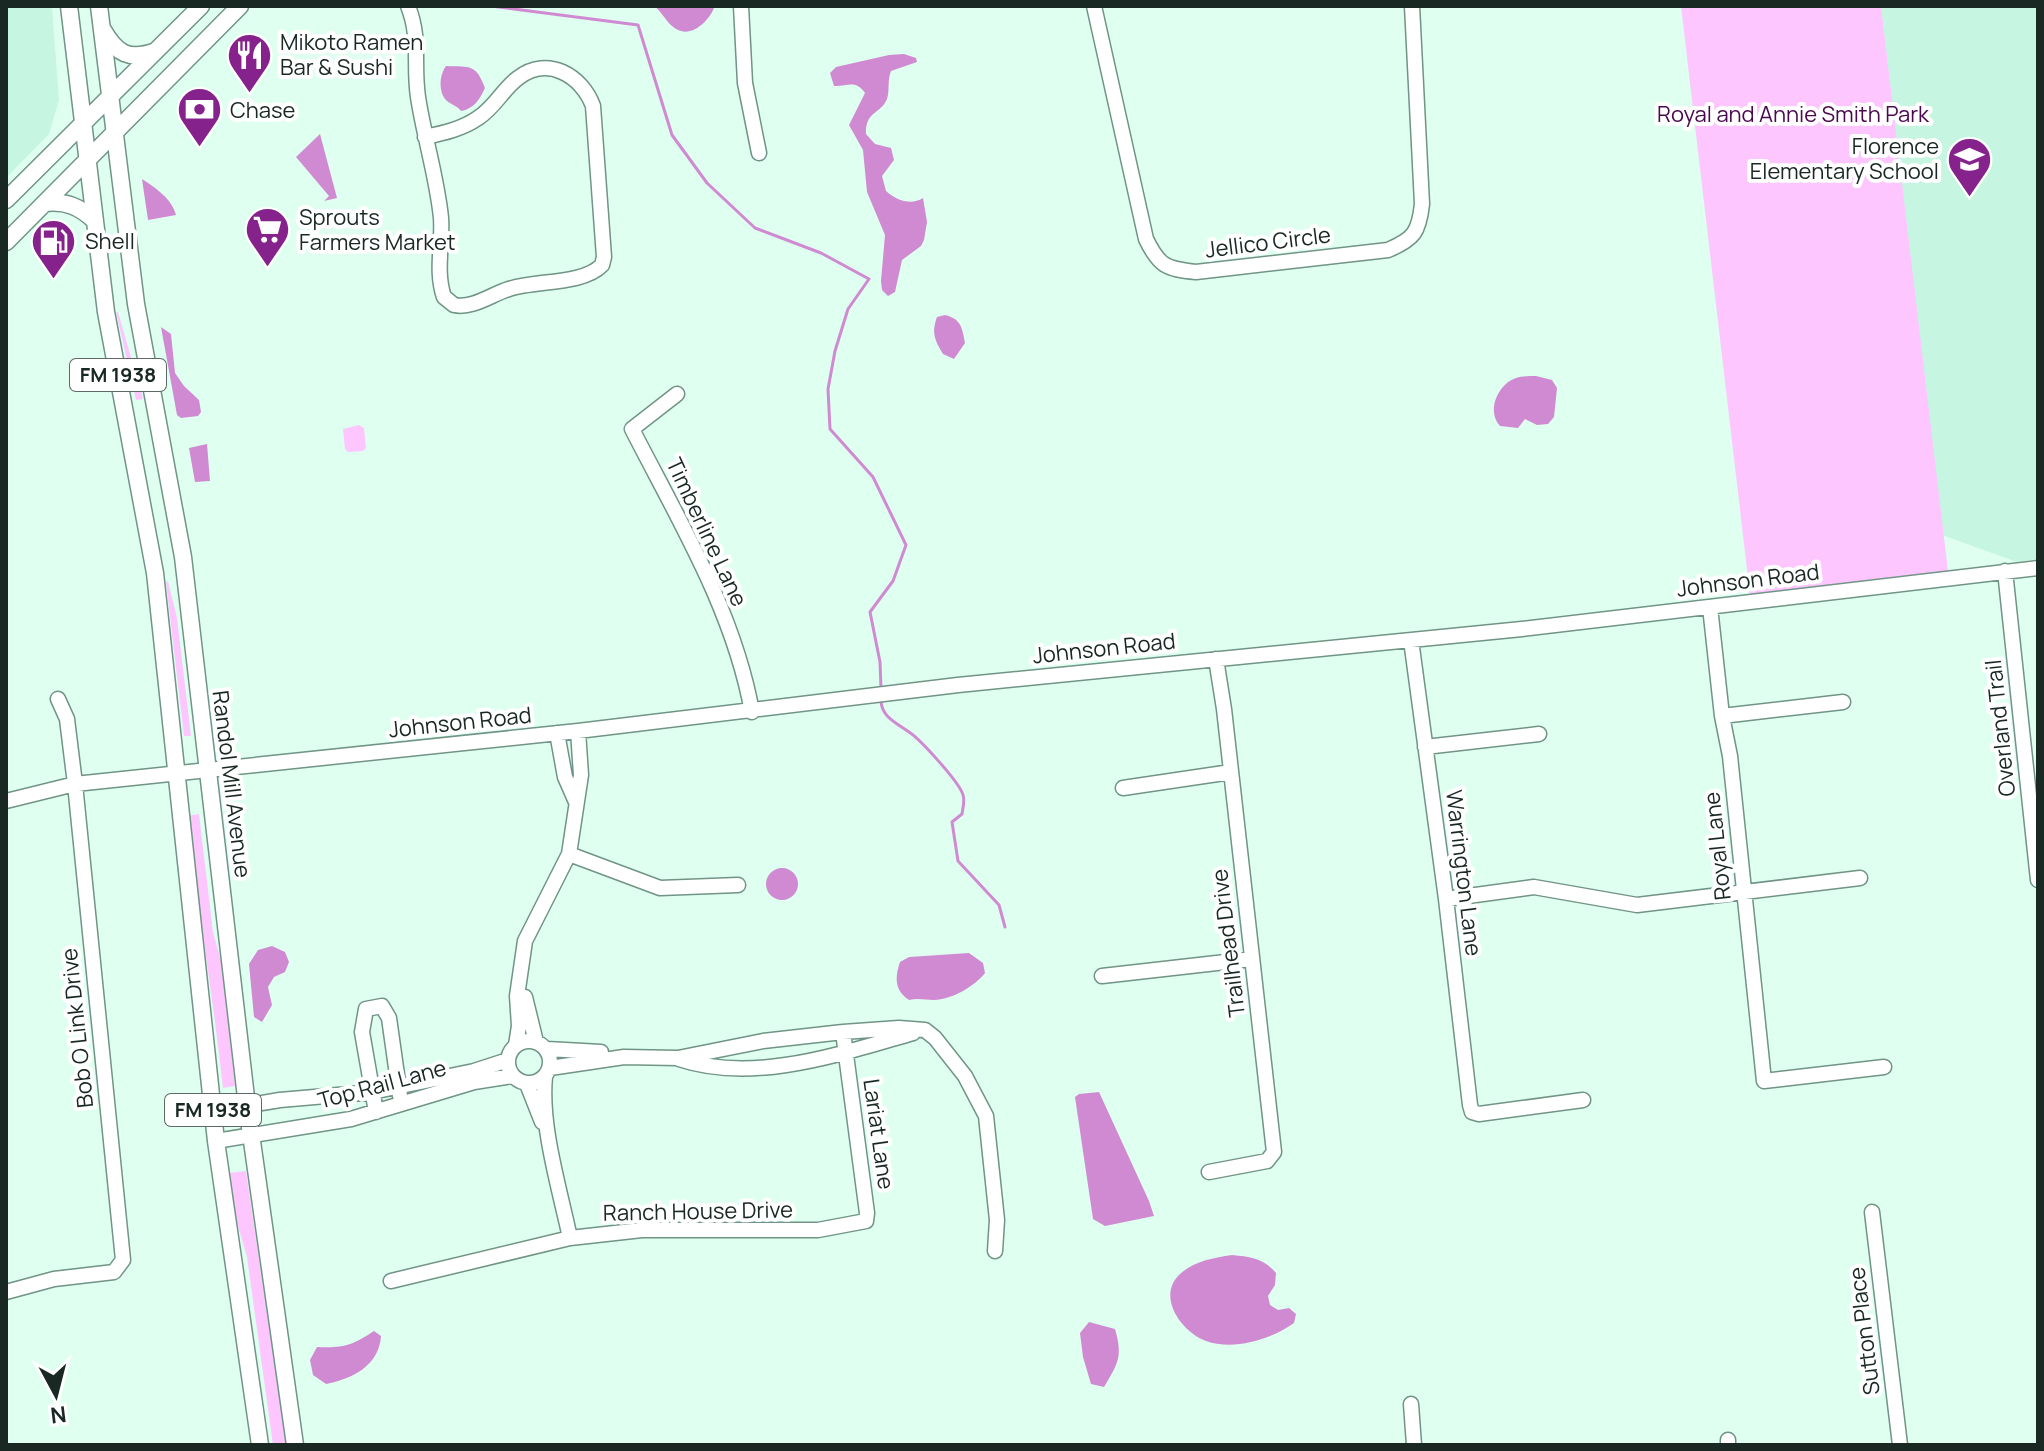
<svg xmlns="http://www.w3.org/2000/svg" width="2044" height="1451" viewBox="0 0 2044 1451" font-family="Manrope,sans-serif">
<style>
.built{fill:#c6f6e2}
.green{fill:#fec6ff}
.water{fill:#d08ad1}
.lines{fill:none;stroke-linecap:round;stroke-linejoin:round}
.stream{stroke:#d08ad1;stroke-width:3}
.minor-casing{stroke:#709485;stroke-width:17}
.major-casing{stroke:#709485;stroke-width:19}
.minor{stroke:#fff;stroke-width:14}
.major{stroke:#fff;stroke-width:16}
.labels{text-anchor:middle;stroke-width:8;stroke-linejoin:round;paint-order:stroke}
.shield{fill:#fff;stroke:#5e6864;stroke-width:2}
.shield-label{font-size:20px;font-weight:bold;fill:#192822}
.poi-label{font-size:22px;fill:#192822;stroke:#fff;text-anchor:start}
.park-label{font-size:22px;fill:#4a094e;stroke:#fff}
.street-label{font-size:22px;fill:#192822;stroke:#fff}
</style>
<rect width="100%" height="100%" fill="#dffff1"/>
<path class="built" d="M6,6H52L59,100L49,134L6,178Z
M1881,6H2038V559L2017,562L1942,535Z"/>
<path class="green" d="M1681,6H1881L1948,571L1750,595Z
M116,312H118L143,399L136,400Z
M359,425L364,428L366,448L363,451L348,452L345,449L343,429Z
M168,581L177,618L191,736H184L166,582Z
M199,814L213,932L222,965L235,1086L223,1088C213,997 198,907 187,816Z
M246,1171L286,1443L273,1445L247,1257L233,1209L228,1173Z"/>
<path class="water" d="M654,6H714V8C708,23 688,41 672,26C665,20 662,12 654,6Z
M889,55L904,54L916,58L917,62L891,71C887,81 890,90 887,99C881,114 865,111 866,134L875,144L891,148L894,160L882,176L886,191C896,200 911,206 923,198L927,222L924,240L921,246L902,260L895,292L888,296L882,290L881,281L885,235L867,192L863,150L849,125L865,93C855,79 847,87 834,86L830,73L836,67Z
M446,66C471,67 476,64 485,88C480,99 474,109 461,111C457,105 450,105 445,99C438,90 440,74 446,66Z
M320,134L337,198L324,201L329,196L296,157Z
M142,179C156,188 172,199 176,215L148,220Z
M945,315C961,319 962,327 965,343L954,359L943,354C935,341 931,333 937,317Z
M161,327L171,334L175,373L184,386L199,400L201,412L198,416L181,418L177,415Z
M1536,376L1552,380L1557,388L1554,417L1548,424L1537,425L1525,419L1518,428L1500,426C1486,411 1498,384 1516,378C1522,376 1530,376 1536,376Z
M207,444L210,481L195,482L189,448Z
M766 884a16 16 0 1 1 32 0a16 16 0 1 1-32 0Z
M272,946L285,952L289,962L285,972L274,977L268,987L272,1005L262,1022L254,1017L249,964L258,950Z
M969,953L983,963L985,973C975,986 951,1000 934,1000C925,1000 918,998 909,1000C894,990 895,977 900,962L909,957Z
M1099,1092L1149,1201L1154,1216L1105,1226L1093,1219L1075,1097L1079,1094Z
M1232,1255C1251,1257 1263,1258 1276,1273L1275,1285L1268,1296L1270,1305L1278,1310L1289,1308L1296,1314L1294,1323C1272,1339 1234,1351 1206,1341C1181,1332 1156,1296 1180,1274C1194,1261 1213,1258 1232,1255Z
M1089,1322L1115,1329C1123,1357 1118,1363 1104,1387L1091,1384L1083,1357L1080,1333Z
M374,1331L381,1336C379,1366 352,1379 326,1384L313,1375L310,1360L317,1347C344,1348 351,1346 374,1331Z"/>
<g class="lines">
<path class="stream" d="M491,6L638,25L672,135L707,183L755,228L821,253L869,279L848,309L835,351L828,389L830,429L873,477L906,545L893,581L870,612L880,662L881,688
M881,700C881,717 897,723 909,732C920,739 960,783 963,795C965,800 963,808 962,814L952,822L958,861L999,905L1005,927"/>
<defs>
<path id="minor" d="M408,6C421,39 413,64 418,97C424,137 437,177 441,218C443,244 435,271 444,297L454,305C473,309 492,294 509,289C535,280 583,285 602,265L604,257L593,106C582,76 548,55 518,78C503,89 495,107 478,118C462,129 444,133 425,137
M741,6L745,83L759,153
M1094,6L1146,239C1159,266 1166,269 1196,272L1388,250C1414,239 1419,232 1422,204L1412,6
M677,394L632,429C678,519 734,611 752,712
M2005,571L2038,880
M1710,607L1722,716L1730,756L1764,1081L1884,1067
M1411,640L1446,899L1470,1105L1472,1112L1479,1114L1583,1100
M1722,716L1843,702
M557,733L565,777L576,802
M1425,747L1539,734
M1123,788L1231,772
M6,801L75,784L578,731L958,685L1522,629L2038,568
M569,854L660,888L738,885
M1446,899L1534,887L1637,905L1860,878
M1102,976L1252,959
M525,997L536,1042
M925,1030L935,1038L965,1076L986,1116L997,1220L995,1251
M508 1062a21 21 0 1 1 42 0a21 21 0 1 1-42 0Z
M516,1045L519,1026L517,996L525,941L569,854L581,775L578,731
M547,1049L601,1052
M679,1059C754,1084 840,1054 913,1033
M550,1068L624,1057L678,1058L763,1041L843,1032L899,1028L925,1030
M545,1077C540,1126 560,1190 570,1238
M527,1084L542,1122
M213,1111L280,1100L372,1092L474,1071L508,1060
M376,1112L362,1032L366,1009L382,1006L389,1018L400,1096
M216,1141L351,1119L474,1082L512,1076
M1209,1172L1267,1161L1274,1152L1224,709L1216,659
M1872,1212L1900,1445
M391,1281L570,1238L642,1230H818L866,1221L867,1213L843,1032
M6,1292L54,1279L114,1272L123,1260L75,784L67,719L58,699
M1411,1404L1414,1445
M1728,1440V1445"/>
<path id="major" d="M69,6L106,312L155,573L216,1141L260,1445
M99,6L136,304L183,557L247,1106L295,1445
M103,30C117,54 129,61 156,51
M6,200L201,6
M45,203C66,201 79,206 95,221
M6,242L240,6"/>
</defs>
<use href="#minor" class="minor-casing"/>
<use href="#major" class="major-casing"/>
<use href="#minor" class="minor"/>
<use href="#major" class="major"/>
</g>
<defs>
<symbol id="restaurant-pin" viewBox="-11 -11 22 30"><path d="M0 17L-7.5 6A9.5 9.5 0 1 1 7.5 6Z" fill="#86228b" stroke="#fff"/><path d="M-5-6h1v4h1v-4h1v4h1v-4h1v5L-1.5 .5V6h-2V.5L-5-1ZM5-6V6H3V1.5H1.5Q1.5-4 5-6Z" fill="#fff"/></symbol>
<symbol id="bank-pin" viewBox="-11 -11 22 30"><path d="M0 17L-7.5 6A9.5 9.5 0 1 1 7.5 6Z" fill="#86228b" stroke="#fff"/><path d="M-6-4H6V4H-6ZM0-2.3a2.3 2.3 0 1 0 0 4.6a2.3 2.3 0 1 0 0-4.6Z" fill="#fff"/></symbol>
<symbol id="school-pin" viewBox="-11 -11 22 30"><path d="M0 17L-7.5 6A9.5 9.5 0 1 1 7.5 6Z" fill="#86228b" stroke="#fff"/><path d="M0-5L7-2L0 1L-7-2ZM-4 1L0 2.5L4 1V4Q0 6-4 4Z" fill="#fff"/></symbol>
<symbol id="supermarket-pin" viewBox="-11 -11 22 30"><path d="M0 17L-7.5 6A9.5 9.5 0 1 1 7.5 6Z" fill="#86228b" stroke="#fff"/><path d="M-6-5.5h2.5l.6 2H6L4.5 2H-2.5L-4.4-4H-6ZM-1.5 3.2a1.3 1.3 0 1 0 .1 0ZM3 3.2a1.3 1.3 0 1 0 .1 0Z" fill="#fff"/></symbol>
<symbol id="fuel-pin" viewBox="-11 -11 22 30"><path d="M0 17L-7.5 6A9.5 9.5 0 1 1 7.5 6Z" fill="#86228b" stroke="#fff"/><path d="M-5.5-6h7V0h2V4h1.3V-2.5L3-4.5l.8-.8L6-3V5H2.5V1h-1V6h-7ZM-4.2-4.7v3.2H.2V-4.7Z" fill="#fff"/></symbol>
</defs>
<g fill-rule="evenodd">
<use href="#restaurant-pin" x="224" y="30" width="51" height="69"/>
<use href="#bank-pin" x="174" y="84" width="51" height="69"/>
<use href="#school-pin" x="1944" y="134" width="51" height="69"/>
<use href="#supermarket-pin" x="242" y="204" width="51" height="69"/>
<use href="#fuel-pin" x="28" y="216" width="51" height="69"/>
</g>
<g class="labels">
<g class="shield">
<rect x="70" y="359" width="96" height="32" rx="6"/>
<rect x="165" y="1094" width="96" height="32" rx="6"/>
</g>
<g class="shield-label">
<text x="118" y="382">FM 1938</text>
<text x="213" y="1117">FM 1938</text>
</g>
<g class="poi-label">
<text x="280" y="50">Mikoto Ramen<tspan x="280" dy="25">Bar &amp; Sushi</tspan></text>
<text x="230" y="118">Chase</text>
<text x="1939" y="154" text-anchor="end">Florence<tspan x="1939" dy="25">Elementary School</tspan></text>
<text x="299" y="225">Sprouts<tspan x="299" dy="25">Farmers Market</tspan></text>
<text x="85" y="249">Shell</text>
</g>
<g class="park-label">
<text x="1793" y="122">Royal and Annie Smith Park</text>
</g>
<g class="street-label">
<text transform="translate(1268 242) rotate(-7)" y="8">Jellico Circle</text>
<text transform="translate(707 532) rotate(65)" y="8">Timberline Lane</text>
<text transform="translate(1748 580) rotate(-7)" y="8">Johnson Road</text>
<text transform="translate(1104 648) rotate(-6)" y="8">Johnson Road</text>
<text transform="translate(460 722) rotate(-6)" y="8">Johnson Road</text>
<text transform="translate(2000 728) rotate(-96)" y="8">Overland Trail</text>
<text transform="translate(232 784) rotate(83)" y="8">Randol Mill Avenue</text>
<text transform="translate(1717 846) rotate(-96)" y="8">Royal Lane</text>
<text transform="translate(1464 873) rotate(83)" y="8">Warrington Lane</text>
<text transform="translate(1228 943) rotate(-97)" y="8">Trailhead Drive</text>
<text transform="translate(77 1028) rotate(-96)" y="8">Bob O Link Drive</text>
<text transform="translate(382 1084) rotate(-15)" y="8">Top Rail Lane</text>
<text transform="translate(879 1134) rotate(82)" y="8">Lariat Lane</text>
<text transform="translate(698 1211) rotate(-1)" y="8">Ranch House Drive</text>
<text transform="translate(1864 1331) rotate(-97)" y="8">Sutton Place</text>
</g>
</g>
<rect width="2044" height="1451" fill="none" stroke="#192822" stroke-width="16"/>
<g transform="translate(56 1395) rotate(173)" stroke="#ffffff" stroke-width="6" paint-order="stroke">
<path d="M0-6L14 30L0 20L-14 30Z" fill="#192822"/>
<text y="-12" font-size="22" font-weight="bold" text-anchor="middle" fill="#192822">N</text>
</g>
</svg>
